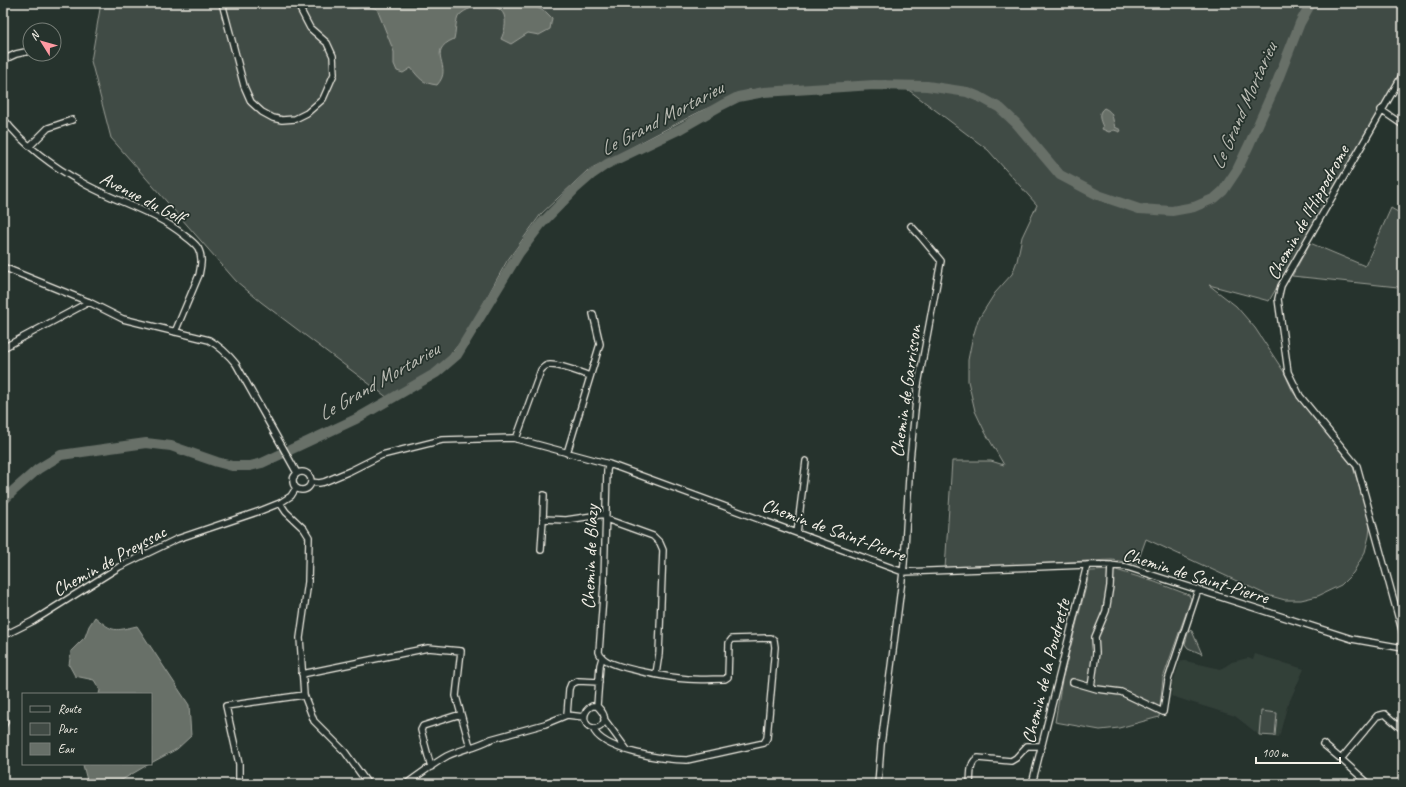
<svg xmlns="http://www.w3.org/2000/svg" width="1406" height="787" viewBox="0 0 1406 787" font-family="Caveat,sans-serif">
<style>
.built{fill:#333f39}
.green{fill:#414b45;stroke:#9a9e96}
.water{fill:#676f68;stroke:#9fa39b}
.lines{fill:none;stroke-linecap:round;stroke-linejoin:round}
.river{stroke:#676f68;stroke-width:10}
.minor-casing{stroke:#f4f1e8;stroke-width:8}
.minor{stroke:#26332d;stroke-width:5.5}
.labels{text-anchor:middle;stroke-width:3.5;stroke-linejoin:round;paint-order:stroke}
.street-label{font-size:19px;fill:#f4f1e8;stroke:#26332d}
.water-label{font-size:20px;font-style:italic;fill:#bcbdb5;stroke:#26332d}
</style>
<rect width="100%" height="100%" fill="#26332d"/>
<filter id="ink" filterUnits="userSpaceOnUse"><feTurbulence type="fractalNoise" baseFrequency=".025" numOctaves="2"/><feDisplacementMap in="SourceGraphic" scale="8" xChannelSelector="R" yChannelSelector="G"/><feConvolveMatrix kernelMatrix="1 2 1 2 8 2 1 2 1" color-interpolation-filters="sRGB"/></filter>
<g filter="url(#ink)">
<path class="built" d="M1255,654L1304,669L1287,707L1279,737L1259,735L1235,716L1171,696L1172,684L1181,660L1221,669L1232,662L1248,658L1253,660Z"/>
<path class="green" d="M101,3H1403V68L1269,301L1209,285L1236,306L1255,328L1284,372L1293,392L1353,467L1369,518L1370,528L1369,536L1365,552L1353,573L1341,585L1318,596L1301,600H1285L1267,595L1146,539L1137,564L1112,560L1088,561L945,569L952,461H991L1004,465L985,432L975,411L968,381V360L972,340L978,320L995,293L1012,274L1017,261L1022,237L1037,205L988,150L910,91L886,81L749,90L701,111L588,170L541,214L507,261L466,335L442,365L388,398L261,302L236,281L111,138L91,61Z
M1391,208L1403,215V287H1398L1292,276L1310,243L1365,266Z
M1116,570L1155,582L1189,595L1191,599L1163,678L1159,717L1119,728L1100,730L1055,722L1062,680L1090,571Z
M1189,630L1192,631L1202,654L1188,648L1185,644Z
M1261,711L1277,713L1275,736L1259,735Z"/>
<path class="water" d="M340,3H528L546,12L552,18L550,29L539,35L528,33L511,44L501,39C504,32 507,24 504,15C498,0 466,5 458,17C455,23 456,32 454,39C424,52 455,66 437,85C422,83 420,79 411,68L403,73L397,71L394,64V52L377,9C362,3 355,14 340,3Z
M1104,108C1114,112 1112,119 1115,127L1121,130L1120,132L1114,130L1109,132L1102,129L1103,127C1100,120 1097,113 1104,108Z
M95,617C114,633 114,631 137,626L189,705L191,736L177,749L151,763V694H99L100,690L94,680L75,676L69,665L71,651L85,637L89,626Z
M85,764H149L115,784H88L83,765Z"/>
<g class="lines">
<path class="river" d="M3,501L14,490L38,469L61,455L146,443L171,446L217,462L232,466H250L262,463L356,419L436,373L457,355L519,253L541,224L575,189L591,175L607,164L680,129L722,105L738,97L764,92L874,85L927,86L967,92L982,98L1000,108L1016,123L1060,175L1098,195L1139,209L1172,211L1194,207L1215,198L1223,191L1237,170L1249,145L1277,82L1300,23L1311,3"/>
<defs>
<path id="minor" d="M222,3L244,86L251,102L262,112L273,118L282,120L295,119L307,113L323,99L334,74L333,56L327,43L310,28L297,3
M3,60L16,54L30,51
M1403,74L1281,286L1278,299L1288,372L1300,396L1357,466L1403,634
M1381,110L1403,125
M3,118C22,144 55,168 83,183C116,202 155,211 185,236C189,239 195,243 198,248C203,257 201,265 199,275L175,332
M30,146L48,128L72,120
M3,267L89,302L123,319L209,340C221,347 228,354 236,364L297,473
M3,348L89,302
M516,439L541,370C543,368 545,365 549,365C561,364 578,372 590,376
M567,453L600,344L593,314
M293 481a9 9 0 1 1 18 0a9 9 0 1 1-18 0Z
M311,482L319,483L324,482L350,471L382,455L442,440L513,438L609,464L903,572L1087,565H1108L1127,567L1352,639L1403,648
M543,519L544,495
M606,519L653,536L660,543L663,550L659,654L656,674
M797,533L806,461
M541,550L543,519L566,520L606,514
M3,636L33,621L119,567L177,539L260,511L280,503L291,496L296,488
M302,674L428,648L461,651L456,696L469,743L471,747
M1073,682L1097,689L1121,692L1163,712L1168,680L1198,590
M1091,687L1096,653L1095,637L1106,611L1110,586L1111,565
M304,695L314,721L345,752L368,784
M592,706H597C600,709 603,712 604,716C606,722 600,730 593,728C583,726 581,712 592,706Z
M597,706L600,665L602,658
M3,715L5,722L3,726
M567,715L569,689L571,684L578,681L599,682
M604,719L627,750
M593,728C601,751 666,760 687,760L764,743L767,738L775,647L774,640L771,638L732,639L729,643L728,677L725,679C713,679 700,680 688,679C673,678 610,668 602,657C600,656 600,654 599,652L604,583L607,470L609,464
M1323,744L1341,759
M431,767L421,730L423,726L461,714
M239,784V764L226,706L304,695L300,638L308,582L309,537L304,529L286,512L280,503
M406,784C419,775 433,764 447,756C461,749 477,747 491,739L545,724L567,715L584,717
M878,784L881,745L904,564L910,460L917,390L941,261L921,237L911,226
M970,784C971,775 969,762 978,758L1011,761L1016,758L1027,746H1042
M1032,784L1087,565
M1369,784L1341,759L1377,716L1385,714L1403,730"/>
</defs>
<use href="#minor" class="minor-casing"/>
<use href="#minor" class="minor"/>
</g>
</g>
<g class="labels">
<g class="street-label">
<text transform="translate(143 197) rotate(27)" y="7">Avenue du Golf</text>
<text transform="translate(1307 212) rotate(-61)" y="7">Chemin de l'Hippodrome</text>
<text transform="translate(905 391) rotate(-82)" y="7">Chemin de Garrisson</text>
<text transform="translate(834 529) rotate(20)" y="7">Chemin de Saint-Pierre</text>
<text transform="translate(589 557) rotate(-88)" y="7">Chemin de Blazy</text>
<text transform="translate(109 560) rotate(-29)" y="7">Chemin de Preyssac</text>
<text transform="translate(1196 575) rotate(17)" y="7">Chemin de Saint-Pierre</text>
<text transform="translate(1045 671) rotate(-76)" y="7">Chemin de la Poudrette</text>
</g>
<g class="water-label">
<text transform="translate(1243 106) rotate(-66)" y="7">Le Grand Mortarieu</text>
<text transform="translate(661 118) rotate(-28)" y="7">Le Grand Mortarieu</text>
<text transform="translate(378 381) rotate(-30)" y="7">Le Grand Mortarieu</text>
</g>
</g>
<rect width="1406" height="787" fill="none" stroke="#26332d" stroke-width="16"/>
<rect x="8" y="8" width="1390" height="771" fill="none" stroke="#f4f1e8" stroke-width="1.5" filter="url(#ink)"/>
<rect x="22" y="693" width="130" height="72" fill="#26332d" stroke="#787f78"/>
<rect x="30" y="706" width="20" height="6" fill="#26332d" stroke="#787f78"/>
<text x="58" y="713" font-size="12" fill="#f4f1e8">Route</text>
<rect x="30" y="723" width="20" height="12" fill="#414b45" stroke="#787f78"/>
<text x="58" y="733" font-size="12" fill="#f4f1e8">Parc</text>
<rect x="30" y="743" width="20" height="12" fill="#676f68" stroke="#787f78"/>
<text x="58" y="753" font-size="12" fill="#f4f1e8">Eau</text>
<g transform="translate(42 42) rotate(307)"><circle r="19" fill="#26332d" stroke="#787f78"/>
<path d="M0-3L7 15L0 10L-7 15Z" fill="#ff9aa2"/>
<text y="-6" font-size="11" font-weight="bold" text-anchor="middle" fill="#f4f1e8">N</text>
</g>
<path d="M1256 757v6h84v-6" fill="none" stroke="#f4f1e8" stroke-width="2"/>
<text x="1262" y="757" font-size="12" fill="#f4f1e8" stroke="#26332d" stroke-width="3" paint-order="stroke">100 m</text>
</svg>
